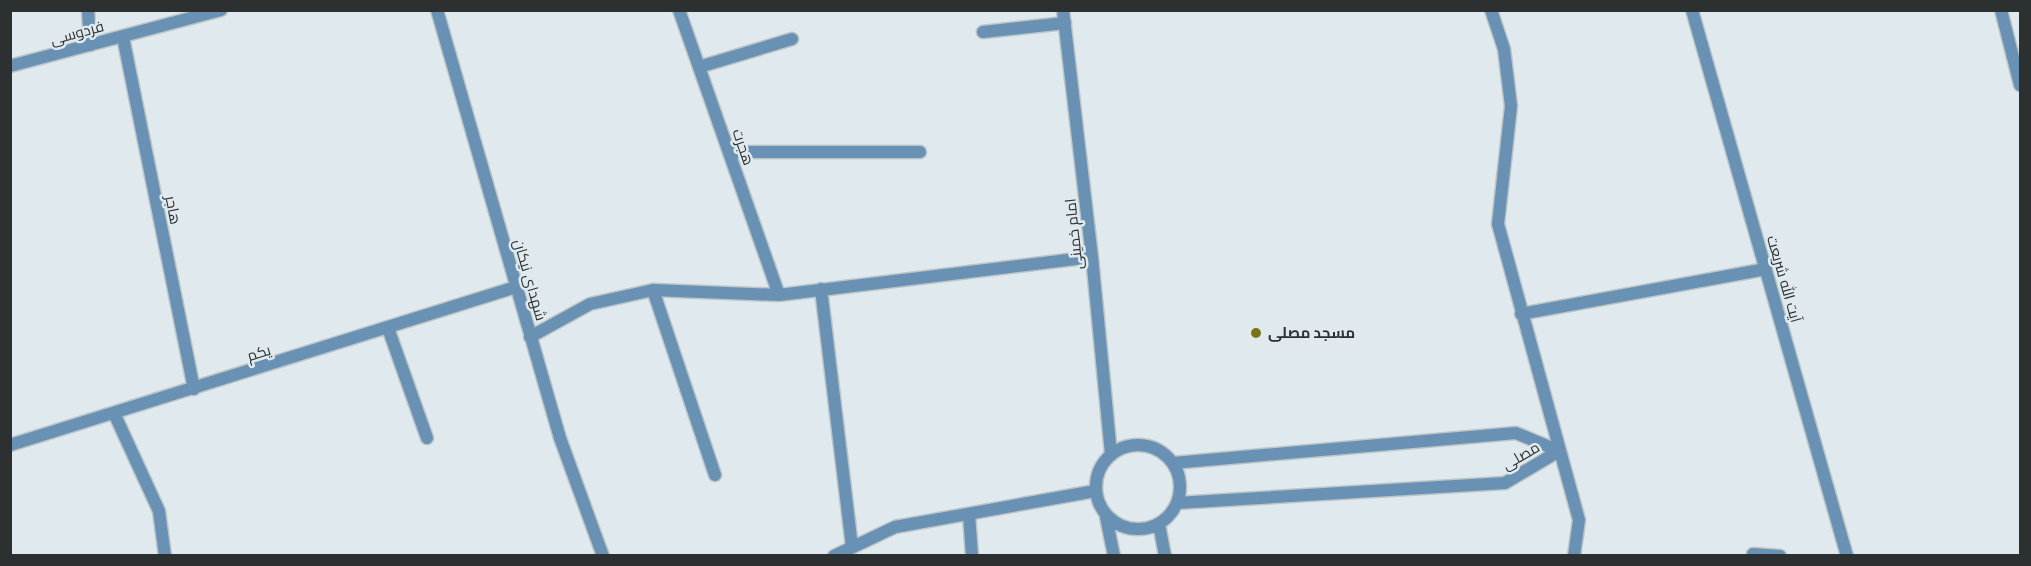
<svg xmlns="http://www.w3.org/2000/svg" width="2031" height="566" viewBox="0 0 2031 566" font-family="'Fira Sans Condensed',Cairo,sans-serif">
<style>
.lines{fill:none;stroke-linecap:round;stroke-linejoin:round}
.service-casing{stroke:#bcc5c8;stroke-width:15}
.minor-casing{stroke:#bcc5c8;stroke-width:15}
.tertiary-casing{stroke:#bcc5c8;stroke-width:15}
.service{stroke:#6991b4;stroke-width:12}
.minor{stroke:#6991b4;stroke-width:12}
.tertiary{stroke:#6991b4;stroke-width:12}
.poi-dot{fill:#7a7316;stroke:#e0eaee;stroke-width:2}
.labels{text-anchor:middle;stroke-width:5;stroke-linejoin:round;paint-order:stroke}
.street-label{font-size:15px;fill:#2c3031;stroke:#e0eaee}
.poi-label{font-size:15px;font-weight:bold;fill:#2c3031;stroke:#e0eaee;text-anchor:start}
</style>
<rect width="100%" height="100%" fill="#e0eaee"/>
<g class="lines">
<defs>
<path id="service" d="M2001,10L2020,85
M983,32L1065,23
M699,67L792,39
M729,152H920
M821,289L852,547
M653,290L715,475
M1521,314L1766,269
M388,328L427,438
M969,514L972,556
M1753,554L1780,556"/>
<path id="minor" d="M88,10L90,45
M437,10L560,438L603,556
M679,10L779,295
M1063,10L1092,257L1111,454
M1491,10L1504,49L1511,106L1498,224L1579,520L1574,556
M123,37L194,389
M530,337L590,304L653,290L779,295L1092,257
M114,413L159,511L165,556
M1096 487a42 42 0 1 1 84 0a42 42 0 1 1-84 0Z
M10,445L516,287
M1173,463L1516,433L1559,451
M1177,503L1505,483L1559,451
M1106,517L1114,556
M1159,524L1165,556
M834,556L895,527L1095,491"/>
<path id="tertiary" d="M1692,10L1847,556
M10,66L221,10"/>
</defs>
<use href="#service" class="service-casing"/>
<use href="#minor" class="minor-casing"/>
<use href="#tertiary" class="tertiary-casing"/>
<use href="#service" class="service"/>
<use href="#minor" class="minor"/>
<use href="#tertiary" class="tertiary"/>
</g>
<circle class="poi-dot" cx="1256" cy="333" r="6"/>
<g class="labels">
<g class="street-label">
<text transform="translate(77 33) rotate(-15)" y="5">فردوسی</text>
<text transform="translate(743 147) rotate(71)" y="5">هجرت</text>
<text transform="translate(173 210) rotate(79)" y="5">هاجر</text>
<text transform="translate(1074 234) rotate(-96)" y="5">امام خمینی</text>
<text transform="translate(1784 279) rotate(74)" y="5">آیت الله شریعت</text>
<text transform="translate(530 280) rotate(74)" y="5">شهدای نیکان</text>
<text transform="translate(259 353) rotate(-17)" y="5">یکم</text>
<text transform="translate(1521 456) rotate(-30)" y="5">مصلی</text>
</g>
<g class="poi-label">
<text x="1268" y="338">مسجد مصلی</text>
</g>
</g>
<rect width="2031" height="566" fill="none" stroke="#2c3031" stroke-width="24"/>
</svg>
